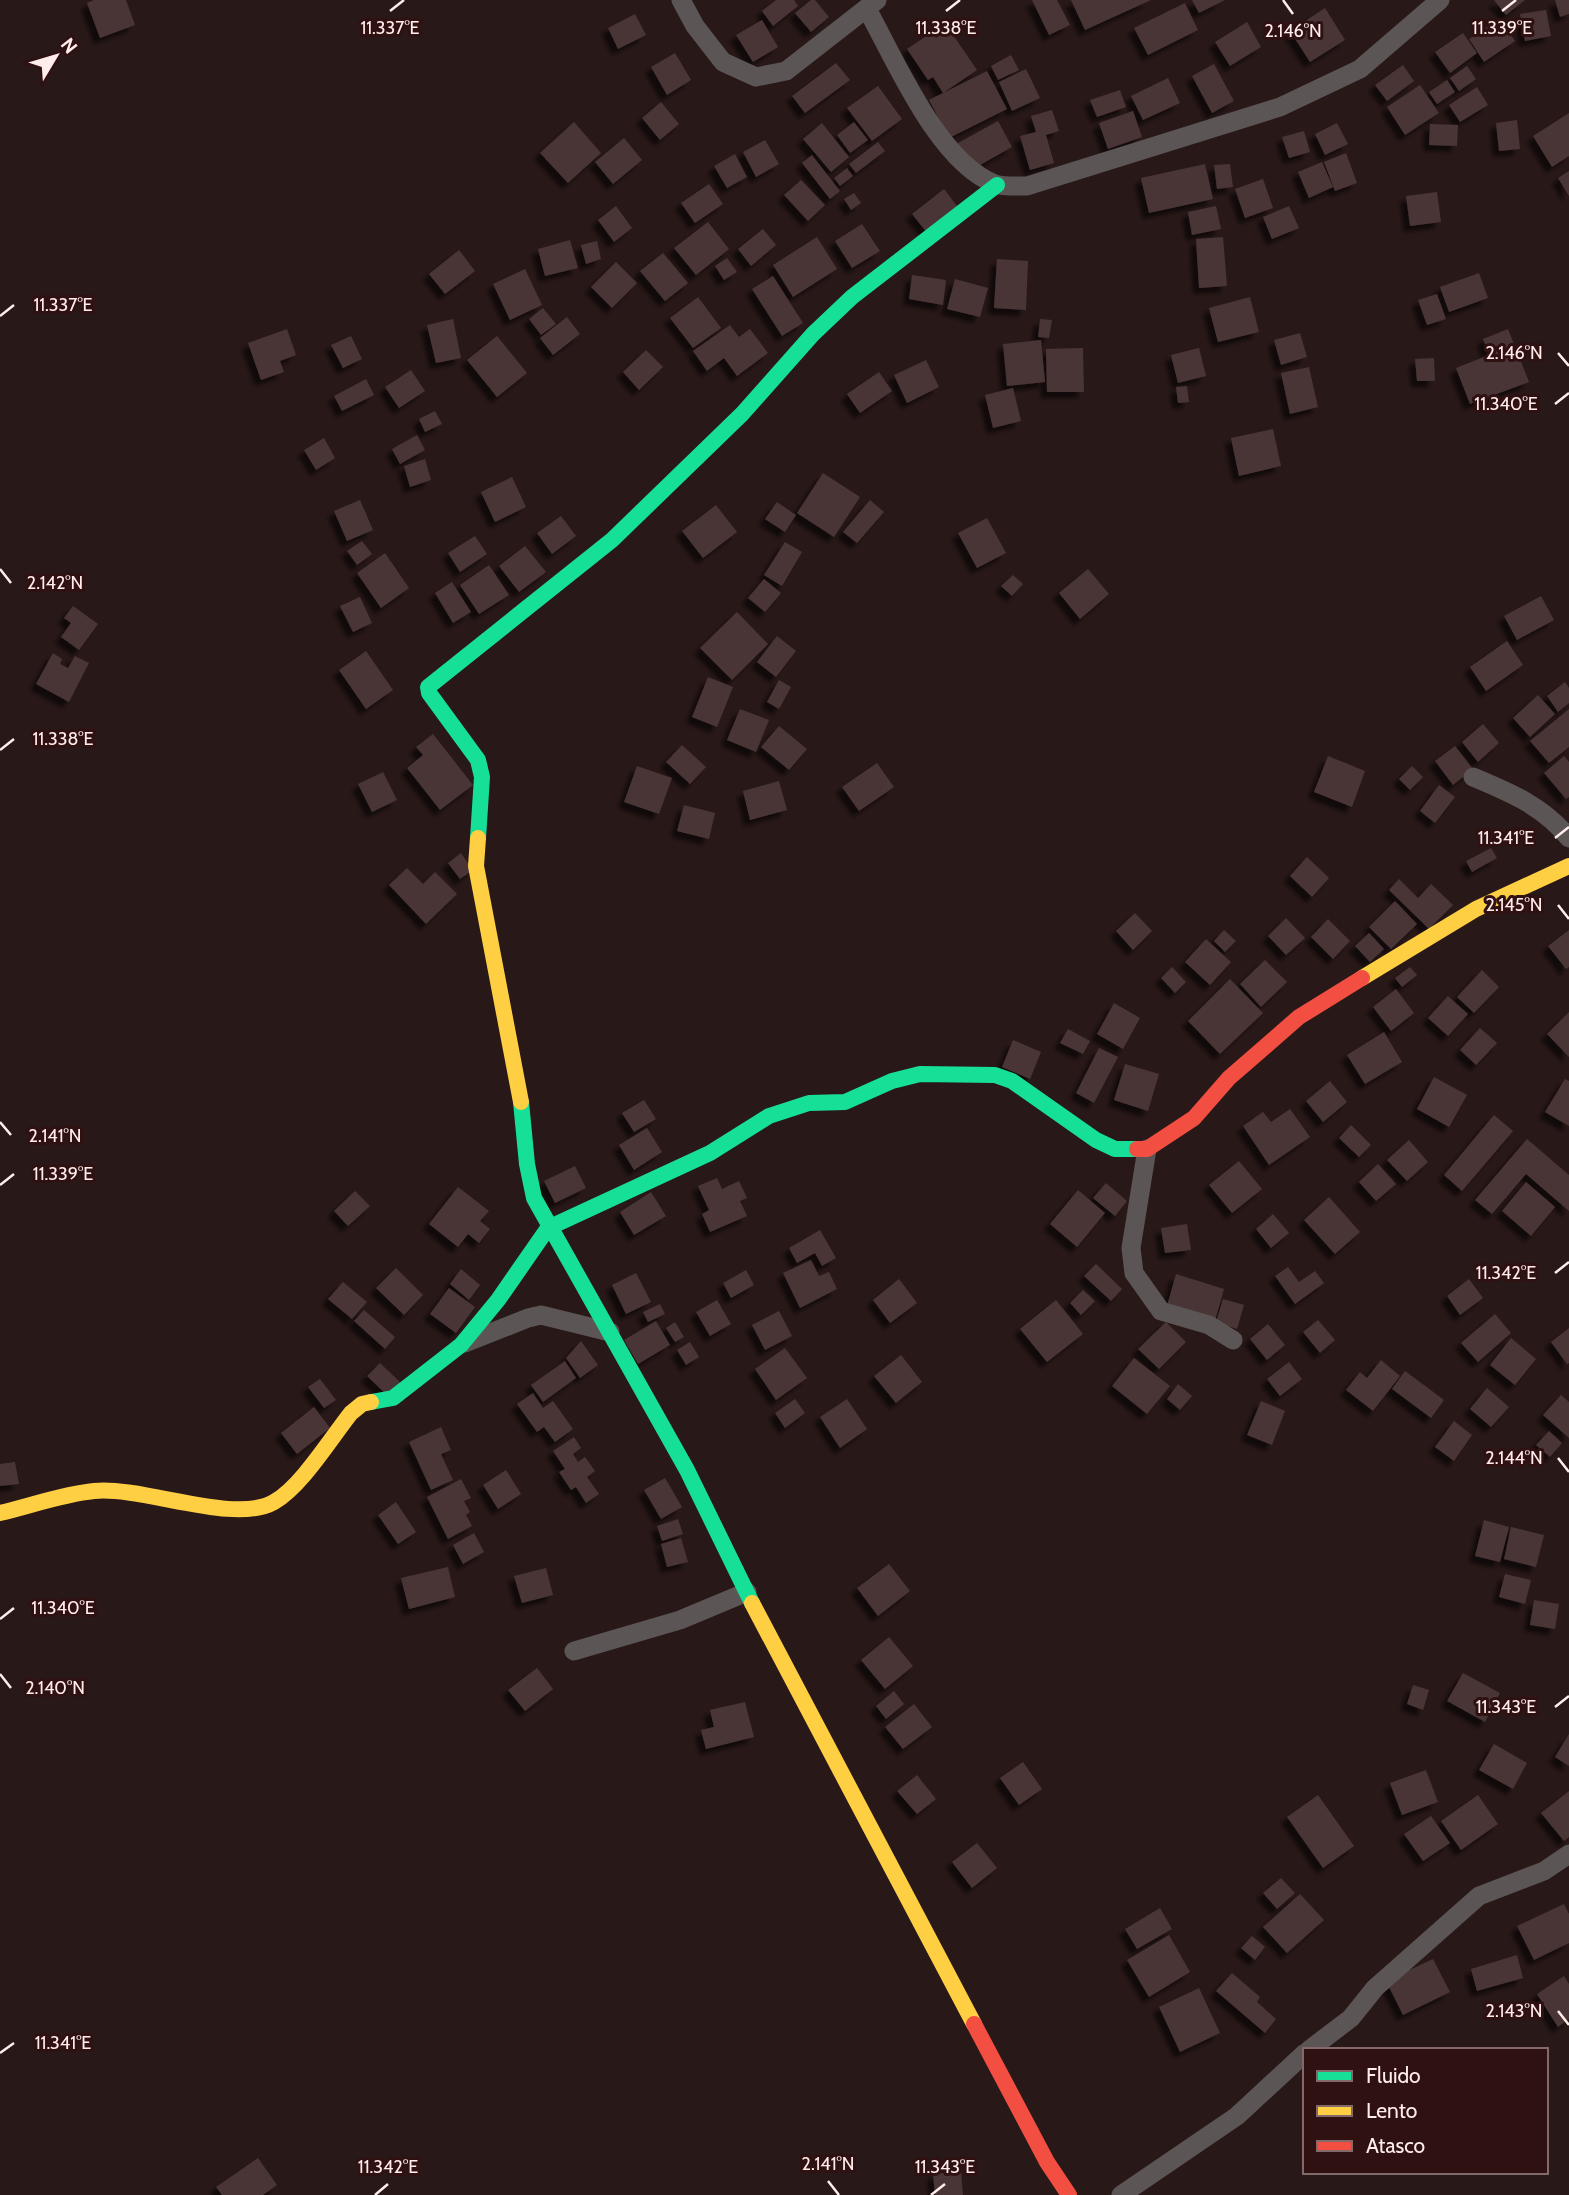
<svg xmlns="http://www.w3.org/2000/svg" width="1569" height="2195" viewBox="0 0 1569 2195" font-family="Cabin,sans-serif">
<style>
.building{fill:#4a3536;filter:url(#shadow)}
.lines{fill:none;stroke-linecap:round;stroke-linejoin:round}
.street{stroke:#5c5555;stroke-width:19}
.fast{stroke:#16e098;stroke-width:16}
.slow{stroke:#ffcf43;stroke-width:16}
.jam{stroke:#f24e42;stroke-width:16}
.ticks{fill:none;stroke:#ffedec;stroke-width:2.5}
.ticks-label{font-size:18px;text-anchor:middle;fill:#ffedec;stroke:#301112;stroke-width:6;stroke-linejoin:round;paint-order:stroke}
</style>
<defs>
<filter id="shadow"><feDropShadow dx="-6" dy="6" stdDeviation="2" flood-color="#0009"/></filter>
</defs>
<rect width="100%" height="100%" fill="#291818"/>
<path class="building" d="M94,0H126L135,25L100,38L87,3Z
M776,0H794L798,6L773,26L762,11Z
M811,0H815L829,17L811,32L795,13Z
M1032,0H1057L1070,25L1049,35Z
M1071,0H1151L1085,30Z
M1192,0H1225L1199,13Z
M1494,0H1525L1506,15Z
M1555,0H1569V14L1560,17Z
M1185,3L1198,30L1148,55L1134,28Z
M1325,8L1345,40L1310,62L1290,31Z
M1546,10L1551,36L1525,41L1520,14Z
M635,14L646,35L618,49L608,28Z
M1500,19L1515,41L1484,62L1469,39Z
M762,20L778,47L753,62L736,35Z
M1247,22L1261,47L1230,66L1215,42Z
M949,29L977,70L943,93L933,77L928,80L907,49L932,32L936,38Z
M1463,33L1477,53L1450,73L1435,52Z
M675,53L691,80L667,95L651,67Z
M1011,55L1019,70L998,80L991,66Z
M836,63L850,80L805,113L792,96Z
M1214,64L1234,101L1212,113L1192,76Z
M1403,65L1414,81L1387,101L1375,85Z
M1467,66L1476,79L1459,91L1450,78Z
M1026,69L1040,98L1012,111L999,82Z
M987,71L1007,109L949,138L929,100Z
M1168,78L1180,103L1143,120L1131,96Z
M1447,80L1455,92L1437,104L1429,92Z
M1420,85L1439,113L1405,135L1387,107Z
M878,86L902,119L872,141L847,108Z
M1477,87L1488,105L1460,122L1449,105Z
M1120,90L1126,107L1097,117L1090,100Z
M661,102L679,124L660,140L642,118Z
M1052,110L1059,131L1046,135L1054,163L1030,170L1020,136L1036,132L1031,116Z
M1133,111L1142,137L1108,149L1099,123Z
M1569,113V156L1552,167L1533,136Z
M1517,120L1520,149L1499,151L1496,123Z
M998,121L1012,147L973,169L958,143Z
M574,122L601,153L568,183L540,153Z
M854,122L868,140L850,153L837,135Z
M822,123L849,157L831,172L803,139Z
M1337,123L1348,144L1325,155L1315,134Z
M1430,124L1458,125L1457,146L1429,145Z
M1304,131L1310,152L1289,158L1282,137Z
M624,138L642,160L613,184L595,162Z
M765,140L779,164L756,177L743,152Z
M878,142L885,151L856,173L849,164Z
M1346,153L1357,183L1335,191L1324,162Z
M735,154L747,177L727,188L714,166Z
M812,155L840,191L830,199L802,163Z
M1322,162L1333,187L1309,198L1298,172Z
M1205,164L1213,199L1149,213L1141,178Z
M1230,164L1233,187L1217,189L1214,165Z
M847,168L853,176L840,186L834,178Z
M1569,171V196L1558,178Z
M1263,179L1273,208L1245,218L1235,189Z
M801,180L825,205L808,221L784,195Z
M709,184L723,204L695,223L681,203Z
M944,189L960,210L928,234L912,214Z
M1437,192L1441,222L1410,226L1406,196Z
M854,193L861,203L851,210L844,199Z
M616,206L632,228L614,242L598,220Z
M1216,206L1221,229L1192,235L1188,212Z
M1289,206L1299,228L1272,239L1263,217Z
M708,222L729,249L696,275L674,248Z
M862,224L880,251L852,268L835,241Z
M763,229L776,245L751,266L738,249Z
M817,237L837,269L793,297L773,265Z
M1223,237L1227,286L1199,288L1196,239Z
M570,240L578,268L545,276L538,249Z
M597,241L601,259L586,264L581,245Z
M459,250L475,271L445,294L429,274Z
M663,253L688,283L665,301L640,271Z
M727,258L737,272L724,280L715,266Z
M997,259L1028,261L1026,310L994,308Z
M616,262L637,283L612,308L591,287Z
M525,269L542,305L510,320L493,284Z
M1479,273L1488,298L1449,312L1440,287Z
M912,275L946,280L943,305L909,299Z
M773,276L803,323L782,336L752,289Z
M955,279L988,288L980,317L947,309Z
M1437,294L1446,319L1427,325L1418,300Z
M698,297L721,328L693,348L670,318Z
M1250,297L1259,332L1218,342L1209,308Z
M543,308L556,324L541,335L529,319Z
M567,317L580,334L553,355L540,338Z
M453,319L461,358L436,363L427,325Z
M1040,319L1052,320L1049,338L1038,337Z
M730,325L739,337L750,329L768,353L737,376L724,358L707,371L693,351Z
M287,329L296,355L280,361L284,372L261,380L248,343Z
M1508,329L1529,382L1470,404L1456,368L1489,355L1483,339Z
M1300,333L1307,357L1281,365L1274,340Z
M351,336L362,359L343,368L331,345Z
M497,336L527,373L497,397L467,360Z
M1041,340L1045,382L1007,386L1003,344Z
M1083,348L1084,392H1047L1046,349Z
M1199,348L1206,376L1178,383L1171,355Z
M646,350L663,367L639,390L623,372Z
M1434,358L1435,381H1417L1415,359Z
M926,360L939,387L907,403L894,375Z
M1309,367L1318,407L1290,414L1281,373Z
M411,370L425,391L399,408L385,387Z
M879,372L892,391L860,413L847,394Z
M366,379L374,395L342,411L334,396Z
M1187,386L1189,402L1178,403L1176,387Z
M1013,388L1021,421L993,428L985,395Z
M435,411L442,424L425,432L419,419Z
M1273,429L1281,466L1239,476L1231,438Z
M417,435L425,450L400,464L392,449Z
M324,438L335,458L316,470L304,450Z
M425,459L431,480L410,487L404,466Z
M823,473L860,497L834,537L797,513Z
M512,477L526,507L495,522L481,492Z
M360,500L373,530L347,541L334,511Z
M870,500L884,512L857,543L843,532Z
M777,502L796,515L785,532L765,519Z
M716,505L737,532L703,558L682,531Z
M561,516L576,536L552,554L537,533Z
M987,518L1006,553L977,568L958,533Z
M475,536L487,554L460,572L448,553Z
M362,541L372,554L357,565L347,551Z
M785,542L802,552L782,586L764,575Z
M525,546L546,572L519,592L499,566Z
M385,553L409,588L381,608L357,573Z
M489,565L509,595L479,614L460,585Z
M1088,569L1109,594L1080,619L1059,593Z
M1013,575L1023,584L1012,596L1001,586Z
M764,579L781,593L765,612L748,598Z
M452,582L471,612L453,623L435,593Z
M1541,596L1554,620L1517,640L1504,616Z
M360,597L372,623L353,632L340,606Z
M73,606L98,624L79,650L61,637L71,623L64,618Z
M737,612L768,644L732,680L700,648Z
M777,636L796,651L776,677L757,662Z
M1507,641L1523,665L1486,691L1470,667Z
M366,651L393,690L366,709L339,670Z
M53,653L62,659L60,664L68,668L75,656L89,663L69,702L36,684Z
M708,677L733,687L717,727L692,717Z
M779,680L791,687L779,709L767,702Z
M1565,682L1569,688V703L1558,712L1547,696Z
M1538,695L1555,714L1530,737L1513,718Z
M740,709L769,720L756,752L727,740Z
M1569,709V747L1549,763L1530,741Z
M1483,724L1499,743L1478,762L1462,742Z
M779,726L807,749L789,770L761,747Z
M433,734L473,785L440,810L407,768L423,755L416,747Z
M682,745L706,767L690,784L666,762Z
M1455,746L1473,769L1453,785L1435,761Z
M1328,756L1365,771L1352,807L1314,792Z
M1564,756L1569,762V797L1566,799L1544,773Z
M877,763L894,787L859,811L842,787Z
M637,766L672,778L659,814L624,802Z
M1412,766L1423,777L1410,790L1399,779Z
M383,772L397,800L372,812L358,784Z
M779,781L787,810L750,820L743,791Z
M1439,785L1455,797L1435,823L1420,811Z
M684,805L715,813L709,839L677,831Z
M1491,848L1497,858L1472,872L1466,861Z
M461,853L473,870L460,879L448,863Z
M1307,857L1329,878L1312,897L1290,876Z
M407,868L423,884L435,872L457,894L426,924L389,885Z
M1399,879L1418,898L1431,884L1453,905L1429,929L1389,890Z
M1395,901L1417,924L1391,949L1369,927Z
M1135,913L1152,931L1133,950L1116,931Z
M1286,918L1305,938L1286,955L1268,936Z
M1328,919L1350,941L1333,959L1311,937Z
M1224,930L1236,941L1225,952L1214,941Z
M1569,930V967L1566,969L1548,946Z
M1369,933L1384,949L1370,962L1355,946Z
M1206,939L1231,962L1210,985L1185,962Z
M1265,960L1287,982L1261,1007L1240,984Z
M1172,967L1186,982L1175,993L1161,978Z
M1410,967L1417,975L1402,987L1395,978Z
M1482,970L1499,987L1474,1013L1457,997Z
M1230,979L1263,1013L1220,1054L1188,1021Z
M1396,989L1414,1013L1391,1031L1373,1007Z
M1448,996L1468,1014L1448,1036L1428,1018Z
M1114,1003L1140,1018L1123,1049L1097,1034Z
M1569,1012V1057L1547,1034Z
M1480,1028L1497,1043L1476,1065L1460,1050Z
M1068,1029L1090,1041L1083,1054L1060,1043Z
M1384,1032L1402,1062L1365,1084L1347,1055Z
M1013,1040L1041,1052L1030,1079L1002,1067Z
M1099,1048L1118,1057L1094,1103L1076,1093Z
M1125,1064L1159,1074L1148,1111L1114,1100Z
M1434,1077L1467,1095L1449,1127L1417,1109Z
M1565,1079L1569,1081V1126L1545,1112Z
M1330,1081L1347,1102L1323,1122L1306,1101Z
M644,1100L656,1119L634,1132L622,1113Z
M1290,1109L1310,1137L1269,1165L1243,1126L1263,1112L1271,1122Z
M1494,1115L1513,1131L1462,1191L1444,1175Z
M1351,1125L1371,1145L1359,1157L1339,1138Z
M647,1128L662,1152L634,1170L619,1145Z
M1527,1139L1569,1175V1211L1526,1174L1492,1214L1475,1200Z
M1409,1140L1428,1162L1407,1181L1387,1160Z
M1239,1161L1262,1189L1232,1213L1209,1185Z
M1378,1164L1396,1184L1376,1201L1359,1182Z
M575,1166L586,1188L555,1203L544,1181Z
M717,1178L722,1189L739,1181L747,1198L740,1201L747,1216L710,1232L702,1214L709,1210L698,1186Z
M1526,1182L1555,1207L1531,1236L1502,1211Z
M1106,1183L1127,1201L1115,1216L1093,1198Z
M458,1187L489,1211L480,1221L490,1229L479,1243L468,1234L458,1247L429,1224Z
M1078,1190L1105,1213L1077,1247L1050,1224Z
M355,1191L370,1206L348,1226L334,1211Z
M651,1192L666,1216L634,1235L620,1212Z
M1329,1197L1360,1232L1335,1254L1304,1220Z
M1273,1214L1289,1233L1271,1248L1256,1229Z
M1187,1224L1191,1250L1165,1253L1161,1228Z
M820,1230L836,1258L822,1266L815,1253L797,1263L789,1248Z
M811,1260L819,1276L829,1272L837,1289L800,1308L783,1273Z
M1096,1264L1122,1289L1111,1301L1084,1276Z
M1288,1267L1299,1282L1315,1271L1324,1283L1295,1304L1275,1276Z
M396,1268L423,1295L404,1315L376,1288Z
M461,1269L480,1285L469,1300L450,1284Z
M746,1270L754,1285L731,1298L723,1283Z
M636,1273L651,1302L626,1314L612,1285Z
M1176,1274L1224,1289L1215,1321L1167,1306Z
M899,1279L917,1303L890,1323L873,1300Z
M1469,1279L1483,1298L1460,1315L1447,1296Z
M343,1282L367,1302L352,1319L328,1299Z
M449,1288L475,1307L456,1333L430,1314Z
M1083,1290L1095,1301L1081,1315L1070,1303Z
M1223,1299L1244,1305L1237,1329L1216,1322Z
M717,1300L731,1324L710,1336L696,1312Z
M1056,1300L1083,1334L1047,1362L1020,1329Z
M660,1304L665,1314L648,1322L643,1312Z
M364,1310L395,1337L385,1349L354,1321Z
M779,1311L792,1336L765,1350L752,1325Z
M1495,1314L1511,1333L1478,1362L1461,1343Z
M1318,1320L1335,1340L1320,1353L1303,1332Z
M656,1321L670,1345L638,1364L624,1340Z
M675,1322L684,1337L675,1342L666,1328Z
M1166,1322L1186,1342L1159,1369L1138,1349Z
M1268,1324L1285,1345L1267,1360L1250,1339Z
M1569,1328V1363L1567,1364L1551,1342Z
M1511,1338L1536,1359L1515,1385L1490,1365Z
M581,1341L598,1365L580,1378L566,1358Z
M690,1342L699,1357L686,1365L677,1350Z
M785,1348L807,1378L776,1400L755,1369Z
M901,1355L922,1382L896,1403L874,1376Z
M1134,1358L1170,1386L1147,1414L1112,1386Z
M1381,1360L1400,1376L1373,1411L1346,1390L1360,1372L1367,1378Z
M565,1361L576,1378L543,1402L531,1385Z
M1289,1362L1302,1379L1280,1396L1267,1379Z
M380,1363L402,1384L389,1397L367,1376Z
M1405,1371L1444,1400L1431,1418L1392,1389Z
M320,1379L336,1400L324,1408L308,1387Z
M1178,1384L1192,1396L1180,1410L1167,1399Z
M1487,1388L1509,1407L1491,1427L1470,1409Z
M533,1393L543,1408L553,1401L573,1429L555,1442L544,1427L537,1432L517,1404Z
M1561,1395L1569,1402V1438L1543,1415Z
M795,1399L805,1413L785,1428L775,1413Z
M847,1399L867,1429L840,1448L820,1417Z
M1261,1401L1285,1411L1272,1445L1247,1435Z
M314,1407L330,1428L297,1454L281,1433Z
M1454,1421L1472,1435L1454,1461L1435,1447Z
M441,1427L451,1450L441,1454L453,1480L431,1490L409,1442Z
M1549,1431L1562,1443L1550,1457L1536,1445Z
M574,1437L581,1448L573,1454L578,1462L585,1457L595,1471L587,1477L599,1494L586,1503L576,1487L571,1490L559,1472L565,1469L553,1451Z
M15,1462L19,1484L0,1486V1464Z
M506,1470L521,1494L498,1509L483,1485Z
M665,1478L682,1507L661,1519L644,1490Z
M461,1479L471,1498L464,1501L470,1512L466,1515L472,1526L448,1539L427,1497Z
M396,1502L416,1532L398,1544L378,1515Z
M678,1519L683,1534L662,1541L657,1526Z
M1484,1520L1509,1527L1500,1562L1475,1556Z
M1511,1527L1544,1535L1536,1567L1504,1559Z
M474,1533L484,1552L463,1564L453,1545Z
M681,1538L688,1562L667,1567L661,1544Z
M889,1564L910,1591L878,1616L857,1588Z
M448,1567L455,1597L409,1609L401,1578Z
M546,1568L553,1595L522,1603L514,1576Z
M1505,1574L1531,1580L1525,1604L1499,1597Z
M1534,1600L1559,1604L1555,1629L1530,1625Z
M889,1637L913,1666L885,1689L861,1660Z
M537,1668L553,1689L525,1711L508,1690Z
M1463,1673L1500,1693L1485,1722L1447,1701Z
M1413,1685L1429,1690L1423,1710L1407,1704Z
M894,1691L904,1704L886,1719L876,1706Z
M745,1702L754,1737L706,1749L701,1730L714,1727L710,1710Z
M914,1704L932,1727L903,1749L885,1727Z
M1569,1734V1766L1555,1757Z
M1494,1744L1527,1763L1513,1789L1479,1770Z
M1023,1762L1042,1789L1019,1805L1000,1778Z
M1426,1770L1438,1802L1402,1815L1390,1783Z
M917,1775L936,1799L917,1814L897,1791Z
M1569,1791V1837L1564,1841L1541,1813Z
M1318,1795L1354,1846L1323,1868L1287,1817Z
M1478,1795L1498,1824L1461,1850L1441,1821Z
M1431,1816L1450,1843L1423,1861L1404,1834Z
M977,1843L997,1868L972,1888L952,1862Z
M1281,1878L1295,1893L1277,1909L1263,1893Z
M1300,1894L1324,1920L1287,1953L1263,1927Z
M1564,1904L1569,1914V1943L1534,1960L1517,1926Z
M1160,1908L1172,1929L1137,1949L1125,1929Z
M1169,1935L1190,1972L1149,1997L1127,1960Z
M1252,1936L1265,1947L1255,1960L1241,1948Z
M1517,1955L1523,1978L1477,1991L1471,1969Z
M1433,1959L1450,1992L1403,2015L1386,1981Z
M1232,1973L1260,1997L1257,2002L1276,2019L1265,2033L1216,1991Z
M1564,1976L1569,1984V2019L1558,2027L1537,1994Z
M1199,1988L1220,2033L1180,2052L1159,2007Z
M258,2158L277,2185L263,2195H222L216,2187Z
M961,2171L963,2195H935L933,2174Z"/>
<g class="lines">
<path class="street" d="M681,0L695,26L723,62L756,77L786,71L877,0
M867,9C896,61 938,162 995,184C1004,187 1017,186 1027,186L1280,107L1360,69L1440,0
M1473,777C1511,793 1543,806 1569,838
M1147,1149L1131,1248L1134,1273L1161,1311L1209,1325L1233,1340
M465,1343L528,1318L541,1315L610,1332
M574,1651L680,1620L747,1592
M1309,2050L1351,2018L1375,1988L1479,1896L1544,1871L1569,1854
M1121,2195L1237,2116L1305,2053"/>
<path class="fast" d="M478,838L482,777L478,760L429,693L428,687L612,540L742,414L813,334L852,297L997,185
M521,1102L527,1164L534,1198L687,1470L752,1603
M371,1402L393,1398L461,1345L498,1300L548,1228L710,1153L769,1116L809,1103L845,1102L892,1081L920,1074L995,1075L1012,1081L1096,1140L1115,1149H1137"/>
<path class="slow" d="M478,838L476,866L521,1102
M1362,978L1476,909L1569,866
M0,1513C30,1506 63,1494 94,1491C143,1486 234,1525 274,1502C301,1487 331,1438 351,1413L362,1404L371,1402
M752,1603L974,2024"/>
<path class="jam" d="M1137,1149H1147L1194,1118L1229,1078L1299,1017L1362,978
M974,2024L1047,2162L1069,2195"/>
</g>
<path class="ticks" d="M1283,0L1293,14M390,11L404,0M946,11L960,0M1502,11L1516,0M0,316L14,305M1558,353L1569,366M1555,404L1569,393M0,569L11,583M0,750L14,739M1555,838L1569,827M1558,905L1569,919M0,1122L11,1135M0,1185L14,1174M1555,1273L1569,1262M1558,1458L1569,1472M0,1619L14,1608M0,1674L11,1688M1555,1707L1569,1696M1558,2011L1569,2025M0,2053L14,2043M828,2181L839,2195M375,2195L388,2184M931,2195L945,2184"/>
<g class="ticks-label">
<text x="390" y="34">11.337°E</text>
<text x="946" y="34">11.338°E</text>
<text x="1502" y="34">11.339°E</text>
<text x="1293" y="37">2.146°N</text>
<text x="63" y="311">11.337°E</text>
<text x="1514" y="359">2.146°N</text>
<text x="1506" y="410">11.340°E</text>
<text x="55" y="589">2.142°N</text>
<text x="63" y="745">11.338°E</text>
<text x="1506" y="844">11.341°E</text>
<text x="1514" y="911">2.145°N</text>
<text x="55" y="1142">2.141°N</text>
<text x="63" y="1180">11.339°E</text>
<text x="1506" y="1279">11.342°E</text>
<text x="1514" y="1464">2.144°N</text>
<text x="63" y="1614">11.340°E</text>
<text x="55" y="1694">2.140°N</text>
<text x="1506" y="1713">11.343°E</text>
<text x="1514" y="2017">2.143°N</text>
<text x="63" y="2049">11.341°E</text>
<text x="828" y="2170">2.141°N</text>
<text x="388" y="2173">11.342°E</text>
<text x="945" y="2173">11.343°E</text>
</g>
<rect x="1303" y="2048" width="245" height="126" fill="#301112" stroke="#836969" stroke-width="2"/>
<rect x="1317" y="2071" width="35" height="10" fill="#16e098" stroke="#836969" stroke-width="2"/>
<text x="1366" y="2083" font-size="21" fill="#ffedec">Fluido</text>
<rect x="1317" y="2106" width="35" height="10" fill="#ffcf43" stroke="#836969" stroke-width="2"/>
<text x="1366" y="2118" font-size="21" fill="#ffedec">Lento</text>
<rect x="1317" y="2141" width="35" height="10" fill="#f24e42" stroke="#836969" stroke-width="2"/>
<text x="1366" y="2153" font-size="21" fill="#ffedec">Atasco</text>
<g transform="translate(56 56) rotate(52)" stroke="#301112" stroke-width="5" paint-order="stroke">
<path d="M0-5L12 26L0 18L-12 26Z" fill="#ffedec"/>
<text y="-10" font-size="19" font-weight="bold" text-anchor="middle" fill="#ffedec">N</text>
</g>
</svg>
